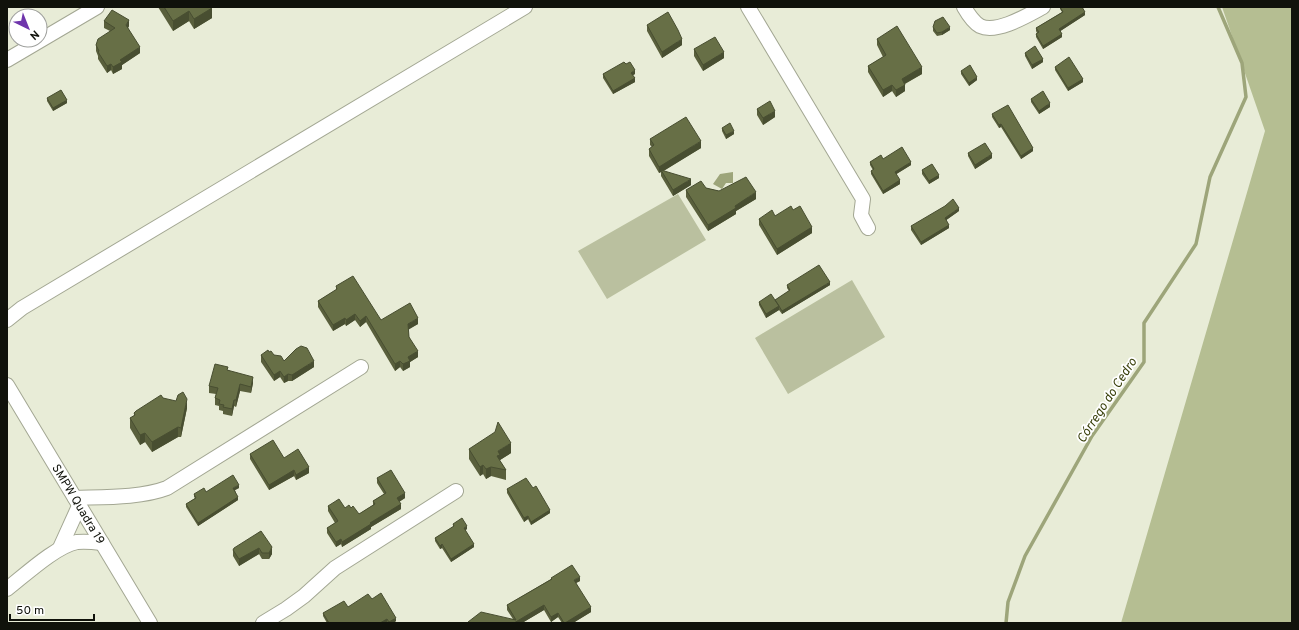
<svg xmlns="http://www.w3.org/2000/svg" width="1299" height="630" viewBox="0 0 1299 630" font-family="Overpass,sans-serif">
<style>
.green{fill:#bac09f}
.forest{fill:#b5be92}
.water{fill:#9da57a}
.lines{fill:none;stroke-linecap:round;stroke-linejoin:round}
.stream{stroke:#9da57a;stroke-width:3.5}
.minor-casing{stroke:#a3a793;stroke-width:16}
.minor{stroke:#fff;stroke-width:14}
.wall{fill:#595f3c}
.shaded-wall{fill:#484e31}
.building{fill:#676f46;stroke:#484e31}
.labels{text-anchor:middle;stroke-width:3.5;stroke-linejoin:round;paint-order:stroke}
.street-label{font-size:12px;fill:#10120b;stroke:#fff}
.water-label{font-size:13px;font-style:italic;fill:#383f0a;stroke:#fff}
</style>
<rect width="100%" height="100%" fill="#e8ecd7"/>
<path class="green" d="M678,194L706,240L607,299L578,251Z
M852,280L885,337L788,394L755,338Z"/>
<path class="forest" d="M1222,7H1292V623H1121L1265,131Z"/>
<path class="water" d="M733,172V183H726L722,189L713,184L720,174Z"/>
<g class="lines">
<path class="stream" d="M1006,623L1008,602L1025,556L1092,436L1144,362V323L1196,244L1210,177L1246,97L1242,63L1218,7"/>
<defs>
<g id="minor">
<path d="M748,7L863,199L861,215L868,228"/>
<path d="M964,7C968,14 973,22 980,26C997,34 1028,15 1043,7"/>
<path d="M7,60L97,7"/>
<path d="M7,320L22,308L525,7"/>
<path id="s1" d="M7,385L150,623"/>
<path d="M75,498C103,497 141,498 167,488L361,367"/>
<path d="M60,548L79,506"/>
<path d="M7,589C25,575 56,546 77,542C85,541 94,542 102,543"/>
<path d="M263,623L286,609L304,596L335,568L456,491"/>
</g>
</defs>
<use href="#minor" class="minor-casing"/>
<use href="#minor" class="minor"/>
</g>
<path class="wall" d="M158,7H211L212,18L194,29L189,21L173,31Z
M1060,7H1082L1085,15L1060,31L1062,37L1043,49L1036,37V34L1037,33L1036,31V28L1062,12L1060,9Z
M104,21L129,26L128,28L140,53L122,65V69L113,74L111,70L107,73L98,59V56L96,51V45L110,31L104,28Z
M647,25L682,45L662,58L647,31Z
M933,27L950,30L942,35L937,36L933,31Z
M877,39L922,74L905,84V91L896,97L892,91L883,97L868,72V66L883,57L877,45Z
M694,49L724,58L703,71L694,56Z
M1025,53L1043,62L1032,69L1025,56Z
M626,64L635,74L633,75L635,82L613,94L603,78V74Z
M1055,67L1083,82L1068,91L1055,70Z
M961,71L977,80L969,86L961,74Z
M47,98L67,103L53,111L47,101Z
M1031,99L1050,107L1039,114L1031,102Z
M757,109L775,117L763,125L757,115Z
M992,114L1033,151L1021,159L1001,127L999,128L992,117Z
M722,128L734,134L726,139L722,131Z
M650,139L701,148L663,171L691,185L673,196L661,176V172L659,173L649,156V149L652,147L650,145Z
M968,153L992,158L975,169L968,156Z
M883,159L911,165L896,174L900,184L883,194L871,174V171L873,170L870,165V162Z
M922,170L939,178L929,184L922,174Z
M706,188L719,191L756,199L736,211V214L708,231L686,197V190Z
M793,210L812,233L777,255L759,225V219L775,216Z
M959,211L946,220L949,228L921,245L911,230V226Z
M787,285H830L782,314L779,310L766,318L759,305V302L775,300L789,291L787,288Z
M336,286L381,320L418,324L408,329L409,337L418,357L410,362V367L403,371L400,367L395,371L366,322L360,327L355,320L346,326L345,324L333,331L318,307V301L336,290Z
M261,355H274L284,361L314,367L292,381H288L284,383L280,377L274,381L261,362Z
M228,370L253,383L251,393L240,391L236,407L234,406L232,416L223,414V411L219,410V406L215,405V398L216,394L209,393V386Z
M163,398L187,408L181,437H178L152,452L145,442L140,445L130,428V418L134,416V413Z
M469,449L511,453L500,460V461L506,470V480L491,476L486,479L483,474L480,476L469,459Z
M250,454L284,458L309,473L296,480L294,476L269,490L250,459Z
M377,478L405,498L399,502L401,509L371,527V529L342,547L341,544L336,547L327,533V528L335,523L328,511V506L345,508L359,514L373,505V501L384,494L377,483Z
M239,488L235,490L238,500L198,526L186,507V504L195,498L194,497V494Z
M533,488L550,513L531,525L528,519L524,522L507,493V489Z
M453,524L467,529L465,530L474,547L451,562L442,548L440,549L435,541V538L453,527Z
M261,531L272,554L269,559H262L259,554L239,566L233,556V550Z
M551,578L580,581L576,583L591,612L573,623H562L558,617L551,622L544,610L522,623H468L513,619L507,610V605L551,579Z
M372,599L396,621L393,623H387V622L385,623H327L323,616V613L348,607Z"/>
<path class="shaded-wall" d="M212,8V18L194,29V19Z
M189,11V21L173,31V21Z
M1085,12V15L1059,32V29Z
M129,20V26L126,31V25Z
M950,27V30L942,35V32Z
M1062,34V37L1043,49V46Z
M682,39V45L662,58V52Z
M140,47V53L122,65V69L113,74V67L120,60Z
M724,52V58L703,71V65Z
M1043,59V62L1032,69V65Z
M111,64V70L107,73V66Z
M922,67V74L902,85V79Z
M635,70V74L631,76V73Z
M977,77V80L969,86V83Z
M635,78V82L613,94V91Z
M1083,79V82L1068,91V88Z
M892,85V91L883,97V90Z
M905,85V91L896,97V90Z
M67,100V103L53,111V108Z
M1050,103V107L1039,114V111Z
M775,111V117L763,125V118Z
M1001,124V127L999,128V125Z
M734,131V134L726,139V135Z
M701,141V148L662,172L661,170V172L659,173V167Z
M1033,148V151L1021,159V156Z
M992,154V158L975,169V165Z
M911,162V165L895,175V172Z
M939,175V178L929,184V181Z
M691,179V185L673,196V190Z
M900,180V184L883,194V191Z
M756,192V199L736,211V214L708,231V225L735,206Z
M959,208V211L945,221V218Z
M949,225V228L921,245V242Z
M812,227V233L777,255V249Z
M830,282V285L782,314V311Z
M779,306V310L766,318V314Z
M355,314V320L346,326V320Z
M366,316V322L360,327V321Z
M345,318V324L333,331V325Z
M418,318V324L408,330V324Z
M418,351V357L410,362V367L403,371V364L408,357Z
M314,361V367L292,381V375Z
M400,361V367L395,371V364Z
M280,371V377L274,381V375Z
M288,374V381L284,383V377Z
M253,377V383L251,393V387Z
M240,384V391L236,407V400Z
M187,399V408L181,437V428Z
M234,400V406L232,416V409Z
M178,427V437L152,452V442Z
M145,433V442L140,445V435Z
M511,443V453L500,460V464L497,456L498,451Z
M483,465V474L480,476V467Z
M309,467V473L296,480V475Z
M491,467V476L486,479V469Z
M294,470V476L269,490V485Z
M239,485V488L233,491V488Z
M405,493V498L397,503V498Z
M238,497V500L198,526V523Z
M401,504V509L371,527V529L342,547V542L370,523Z
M550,510V513L531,525V522Z
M528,516V519L524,522V518Z
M467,526V529L464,531V528Z
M341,539V544L336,547V542Z
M442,544V548L440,549V546Z
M474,544V547L451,562V559Z
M272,547V554L269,559V553Z
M259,548V554L239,566V559Z
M580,577V581L574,584V580Z
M544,605V610L522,623H514Z
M591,607V612L573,623H565Z
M558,613V617L551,622V617Z
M396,618V621L393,623H389V622Z
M387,619V622L385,623H380Z"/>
<path class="building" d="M164,7H211L212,8L194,19L189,11L173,21Z
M1060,7H1082L1085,12L1059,29L1062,34L1043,46L1036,34L1039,32L1036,28L1063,12Z
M112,10L129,20L126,25L140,47L120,60L122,62L113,67L111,64L107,66L98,52L99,51L96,45L98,39L115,28L104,21Z
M668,12L678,30L682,39L662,52L647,25Z
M943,17L950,27L942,32L937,33L933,27L935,21Z
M897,26L922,67L902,79L905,85L896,90L892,85L883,90L868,66L886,55L877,39Z
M715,37L724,52L703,65L694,49Z
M1035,46L1043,59L1032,65L1025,53Z
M1069,57L1083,79L1068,88L1055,67Z
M624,62L626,64L630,62L635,70L631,73L635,78L613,91L603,74Z
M970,65L977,77L969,83L961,71Z
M61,90L67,100L53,108L47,98Z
M1043,91L1050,103L1039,111L1031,99Z
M770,101L775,111L763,118L757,109Z
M1008,105L1033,148L1021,156L1001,124L999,125L992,114Z
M686,117L701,141L659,167L649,149L654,145L650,139Z
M730,123L734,131L726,135L722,128Z
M985,143L992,154L975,165L968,153Z
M902,147L911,162L895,172L900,180L883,191L871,171L874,169L870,162L881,155L883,159Z
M932,164L939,175L929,181L922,170Z
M661,170L691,179L673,190Z
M746,177L756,192L735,206L736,208L708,225L686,190L701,181L706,188L719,191Z
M953,199L959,208L945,218L949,225L921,242L911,226L945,206Z
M791,206L793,210L800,206L812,227L777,249L759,219L772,210L775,216Z
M819,265L830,282L782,311L779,306L766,314L759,302L771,294L779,306L775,300L790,290L787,285Z
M353,276L381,320L410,303L418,318L408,324L409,337L418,351L408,357L410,361L403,364L400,361L395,364L366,316L360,321L355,314L346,320L345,318L333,325L318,301L337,289L336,286Z
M301,346L307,348L314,361L292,375L288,374L284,377L280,371L274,375L261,355L268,350L269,352L271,351L274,355L281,356L284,361L296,349Z
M215,364L228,367L227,370L253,377L251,387L240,384L236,400H234L232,409L223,407L224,405L219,404L220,400L215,398L218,388L209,386Z
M183,392L187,399L181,428L178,427L152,442L145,433L140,435L130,418L135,415L134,413L136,411L161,395L163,398L176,401L178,395Z
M498,422L511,443L498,451L500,455L497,456L506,470L491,467L486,469L483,465L480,467L469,449L495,432Z
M273,440L284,458L298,449L309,467L296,475L294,470L269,485L250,454Z
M391,470L405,493L397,498L401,504L370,523L371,524L342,542L341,539L336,542L327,528L338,521L328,506L339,499L345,508L349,505L351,508L353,506L359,514L375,504L373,501L386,493L377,478Z
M233,475L239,485L233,488L238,497L198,523L186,504L196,498L194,494L204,488L206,492Z
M526,478L533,488L536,486L550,510L531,522L528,516L524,518L507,489Z
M462,518L467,526L464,528L474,544L451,559L442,544L440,546L435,538L454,526L453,524Z
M261,531L272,547L269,553H262L259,548L239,559L233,550L234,548Z
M572,565L580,577L574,580L591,607L565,623H564L558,613L551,617L544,605L514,623H468V622L481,612L516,620L507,605L552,579L551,578Z
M381,593L396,618L389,622L387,619L380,623H329L323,613L344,601L348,607L368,594L372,599Z"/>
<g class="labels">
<g class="street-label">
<text dy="4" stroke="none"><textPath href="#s1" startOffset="139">SMPW Quadra 19</textPath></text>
</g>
<g class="water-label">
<text transform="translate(1106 400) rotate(-57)" y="5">Córrego do Cedro</text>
</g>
</g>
<rect width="1299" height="630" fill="none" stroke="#10120b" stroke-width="16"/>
<g transform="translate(28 28) rotate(137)"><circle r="19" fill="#ffffff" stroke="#9fa09d"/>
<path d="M0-3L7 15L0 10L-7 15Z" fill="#6f35ac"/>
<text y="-6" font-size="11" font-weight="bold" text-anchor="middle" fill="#10120b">N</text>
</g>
<path d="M10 614v6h84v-6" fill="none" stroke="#10120b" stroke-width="2"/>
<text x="16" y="614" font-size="12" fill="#10120b" stroke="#ffffff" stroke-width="3" paint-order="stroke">50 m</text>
</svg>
